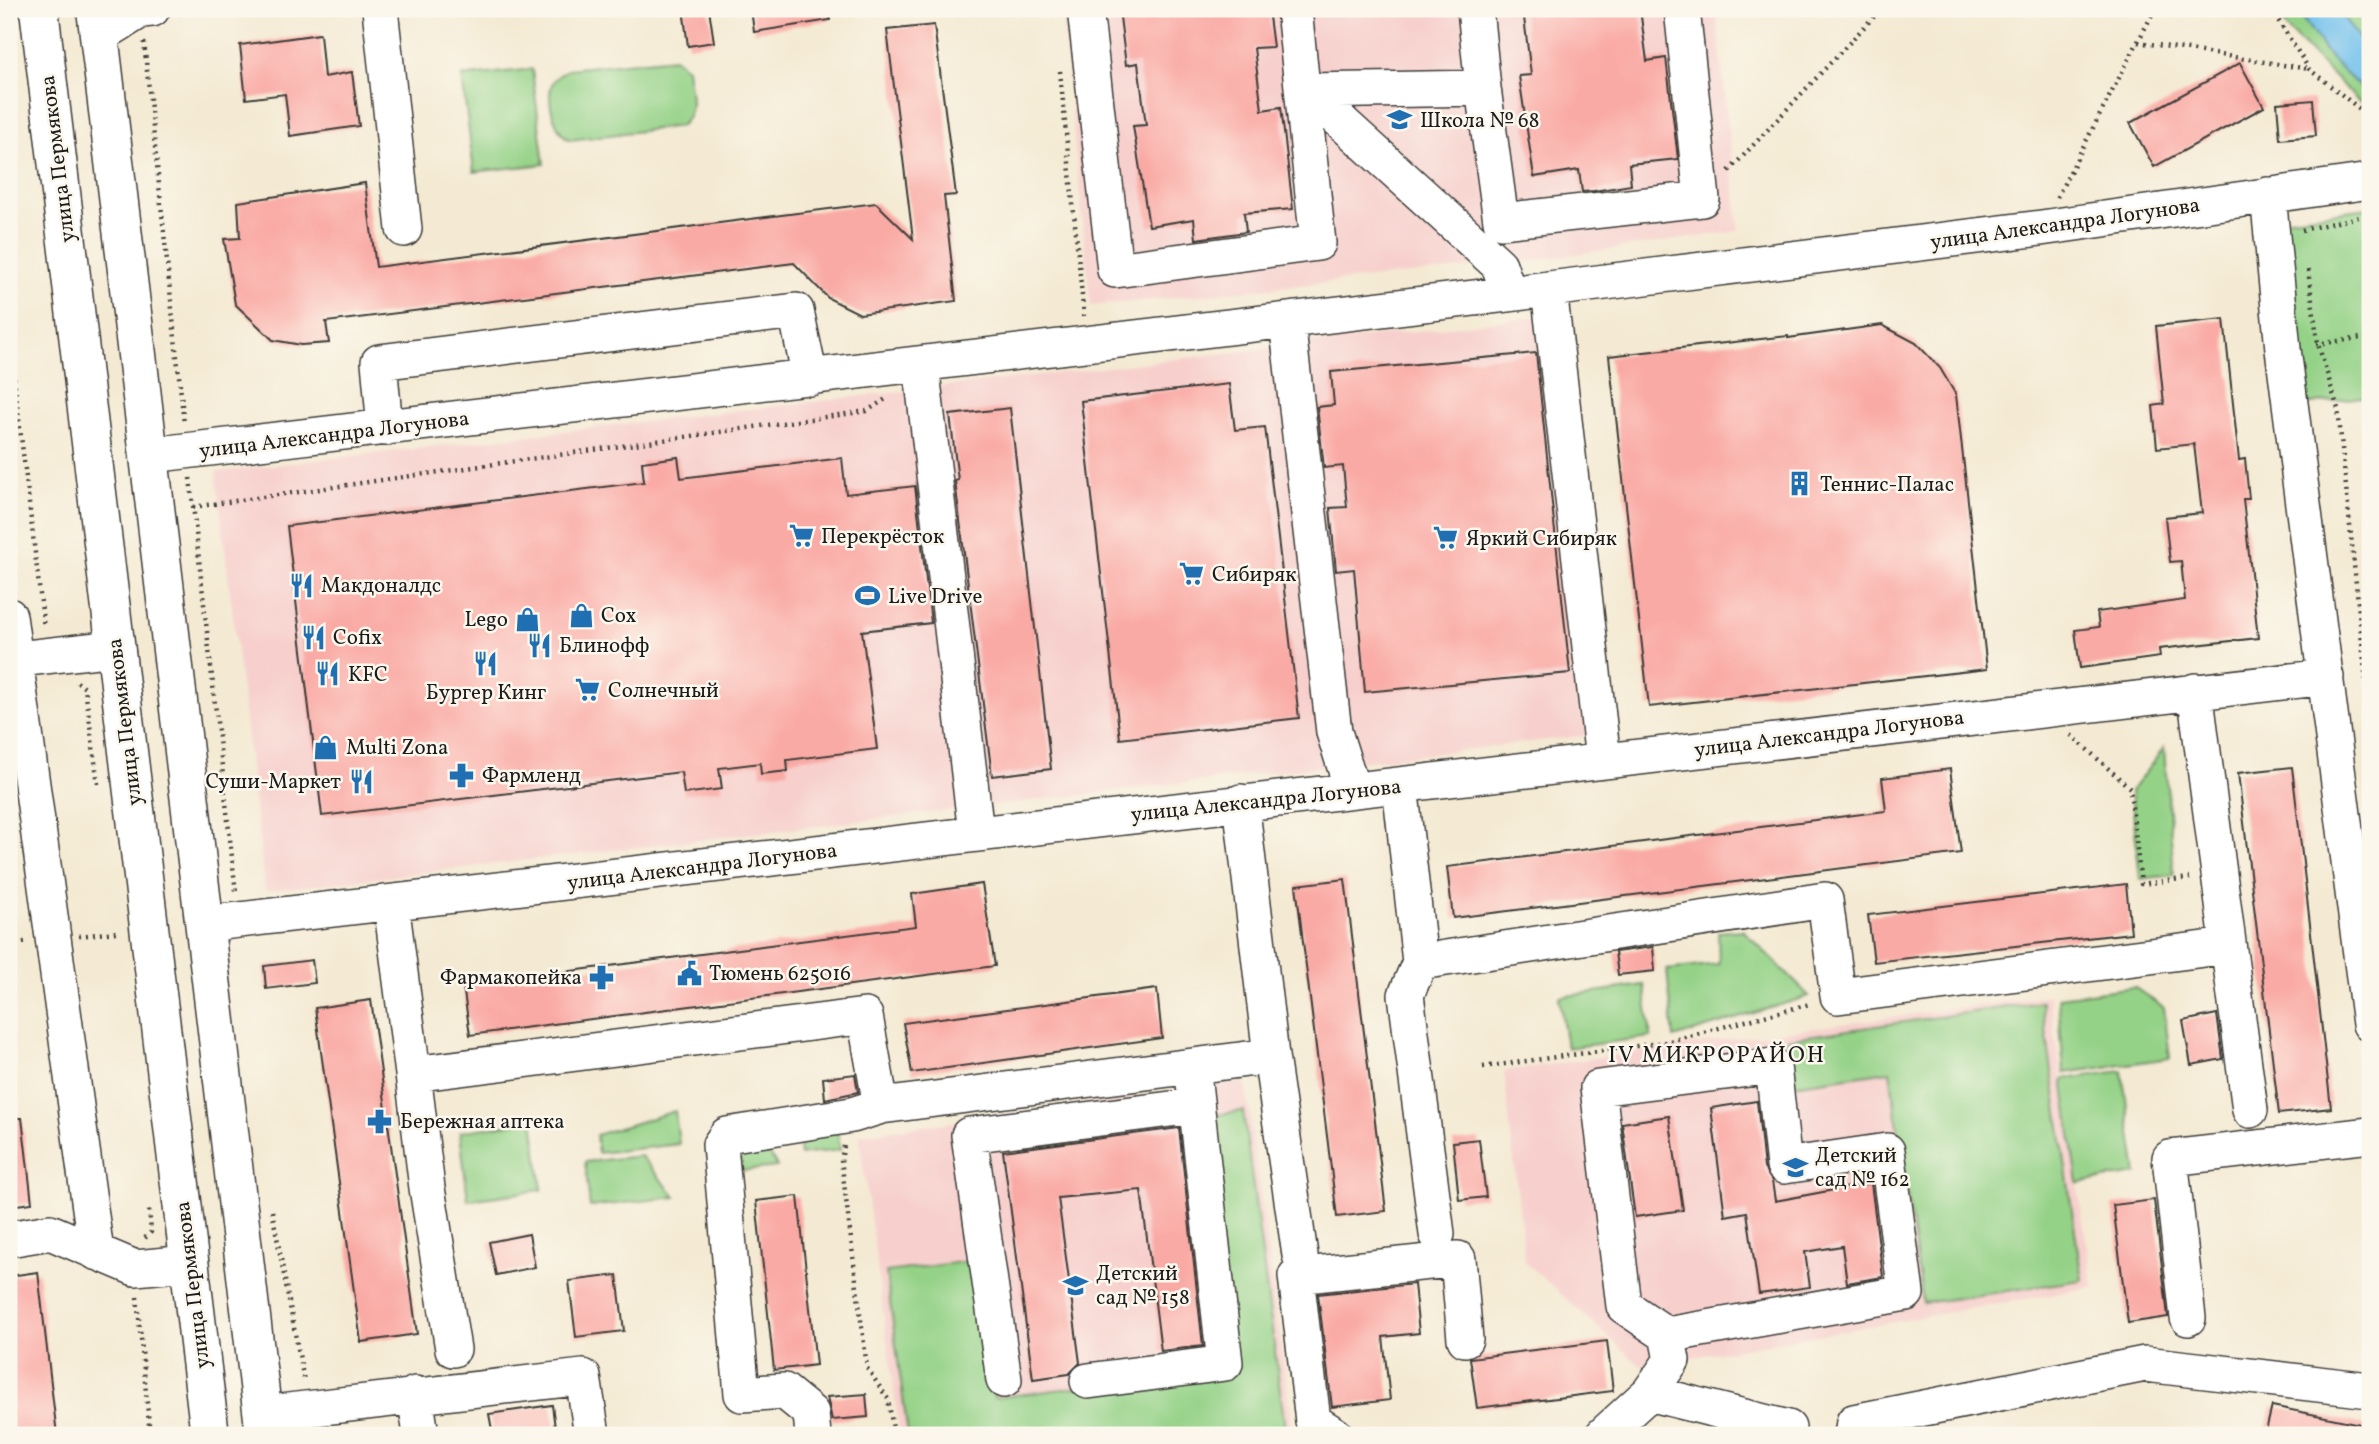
<svg xmlns="http://www.w3.org/2000/svg" width="2379" height="1444" viewBox="0 0 2379 1444" font-family="Vollkorn,serif">
<style>
.built{fill:#f7d0cd}
.green{fill:#94d287;stroke:#587752;stroke-width:2}
.water{fill:#72c1ed;stroke:#476e84;stroke-width:2}
.building{fill:#faaaa5}
.lines{fill:none;stroke-linecap:round;stroke-linejoin:round}
.minor-casing{stroke:#3c3b37;stroke-width:38}
.major-casing{stroke:#3c3b37;stroke-width:41}
.path{stroke:#3c3b37;stroke-width:4.5;stroke-dasharray:2 5;stroke-linecap:butt}
.minor{stroke:#fff;stroke-width:35}
.major{stroke:#fff;stroke-width:38}
.labels{text-anchor:middle;stroke-width:5;stroke-linejoin:round;paint-order:stroke}
.poi-label{font-size:21px;fill:#1c1c1c;stroke:#fbf7ec;text-anchor:start}
.street-label{font-size:21px;fill:#1c1c1c;stroke:#fbf7ec}
.neighbourhood-label{font-size:23px;letter-spacing:2px;fill:#1c1c1c;stroke:#fbf7ec}
</style>
<rect width="100%" height="100%" fill="#fbf7ec"/>
<filter id="ink" filterUnits="userSpaceOnUse"><feTurbulence type="fractalNoise" baseFrequency=".0143" numOctaves="2"/><feDisplacementMap in="SourceGraphic" scale="14" xChannelSelector="R" yChannelSelector="G"/><feConvolveMatrix kernelMatrix="1 2 1 2 8 2 1 2 1" color-interpolation-filters="sRGB"/></filter>
<filter id="wash" filterUnits="userSpaceOnUse"><feTurbulence type="fractalNoise" baseFrequency=".00686" numOctaves="4" result="noise"/><feDisplacementMap in="SourceGraphic" scale="28" xChannelSelector="R" yChannelSelector="G"/><feGaussianBlur stdDeviation="1.57" result="paint"/><feColorMatrix in="noise" values="0 0 0 0 0 0 0 0 0 0 0 0 0 0 0 0 0 1.4 0 .05"/><feComposite in="paint" operator="in"/></filter>
<g filter="url(#wash)">
<rect width="100%" height="100%" fill="#f4ead3"/>
<path class="built" d="M1061,9H1716L1739,231L1499,265L1091,306Z
M1543,316L1591,735L265,891L216,472Z
M2049,995L2093,1287L1641,1366L1525,1262L1504,1071Z
M1245,1081L1294,1435H900L859,1135Z"/>
<path class="green" d="M2275,9H2370V105L2357,100L2287,29Z
M674,58L687,68C689,88 698,113 680,126L570,140C555,132 546,101 552,84C555,77 562,73 568,69Z
M532,69L544,164L474,172L462,77Z
M2370,208V396L2303,405L2281,219Z
M2164,748L2174,875L2140,879L2131,791Z
M1743,930L1809,996L1674,1038L1667,970L1719,964L1718,932Z
M1644,985L1651,1037L1567,1048L1559,997Z
M2134,987L2164,1008L2170,1058L2064,1073L2058,997Z
M2042,1002L2082,1280L1923,1303L1890,1071L1792,1085L1786,1039Z
M2122,1071L2137,1174L2078,1183L2063,1079Z
M675,1111L679,1144L598,1153L596,1135Z
M1243,1111L1286,1435H908L886,1272L976,1260L994,1398L1234,1367L1202,1117Z
M533,1120L542,1190L468,1200L460,1132Z
M838,1132L840,1150L800,1155L798,1136Z
M762,1141L777,1167L741,1171L739,1146Z
M641,1156L676,1197L590,1207L585,1162Z"/>
<path class="water" d="M2296,9H2337L2362,42L2370,46V97L2331,59Z"/>
<g id="blocks">
<path class="building" d="M683,9H709L714,42L688,46Z
M751,9H829L830,20L754,32Z
M1119,9H1268L1273,47L1254,48L1262,110L1281,107L1293,209L1244,213L1246,232L1196,239L1194,219L1149,226L1133,126L1146,125L1138,63L1126,65Z
M1523,9H1640L1647,61L1666,58L1678,159L1629,164L1631,185L1594,191L1582,192L1579,170L1534,177L1519,76L1531,75Z
M934,25L956,195L944,196L956,301L860,314L828,298L794,263L326,322L329,343L301,345L273,340L235,304L224,239L240,238L238,202L365,183L376,267L876,203L913,239L887,30Z
M320,34L324,77L352,72L359,126L290,136L285,94L246,99L240,45Z
M2240,63L2264,107L2154,167L2130,123Z
M2313,100L2316,136L2280,139L2277,103Z
M2224,319L2239,460L2245,459L2249,499H2243L2258,638L2159,649L2160,657L2080,668L2075,630L2099,627L2097,612L2185,600L2181,561L2170,562L2165,517L2202,513L2194,444L2157,448L2153,406L2164,404L2156,326Z
M1882,325L1916,343L1940,368L1956,395L1987,669L1649,707L1609,356L1788,336V338Z
M1536,353L1570,673L1365,692L1354,569L1336,571L1330,508L1347,507L1343,466L1324,468L1317,407L1334,405L1331,372Z
M1229,384L1235,430L1265,427L1299,718L1120,739L1081,401Z
M1010,408L1051,769L992,776L955,481L958,480L950,415Z
M678,457L681,478L842,458L846,494L915,486L931,623L862,631L877,749L787,760L788,771L761,774L760,763L719,768L722,789L684,794L681,772L322,816L287,526L644,482L642,462Z
M2292,767L2331,1108L2279,1114L2238,773Z
M1950,769L1961,853L1453,918L1447,867L1886,811L1882,778Z
M1345,879L1386,1211L1337,1217L1296,885Z
M982,884L995,966L470,1035L463,985L916,926L912,894Z
M2126,884L2131,933L1874,962L1868,915Z
M1653,947L1655,971L1618,975L1615,952Z
M312,960L315,983L266,989L264,966Z
M1157,989L1162,1038L912,1073L903,1023Z
M371,1000L417,1334L361,1342L315,1008Z
M2217,1014L2223,1059L2191,1065L2183,1021Z
M855,1074L858,1092L825,1099L823,1078Z
M1757,1101L1764,1168L1772,1181L1775,1201L1871,1183L1883,1277L1847,1283L1842,1246L1805,1252L1810,1287L1759,1294L1747,1212L1725,1216L1711,1108Z
M1669,1116L1683,1210L1635,1217L1622,1123Z
M9,1118H22L32,1203L9,1206Z
M1179,1128L1203,1346L1161,1351L1141,1190L1058,1198L1080,1363L1069,1374L1033,1379L1003,1151Z
M1479,1139L1486,1197L1459,1200L1453,1142Z
M798,1196L816,1365L774,1370L756,1201Z
M2154,1200L2168,1317L2128,1323L2113,1205Z
M529,1234L535,1267L496,1275L489,1242Z
M38,1272L57,1435H9V1276Z
M617,1275L624,1331L576,1337L569,1281Z
M1414,1284L1419,1333L1383,1337L1390,1400L1332,1407L1318,1294Z
M1607,1341L1613,1391L1477,1408L1470,1358Z
M866,1394L868,1417L832,1420L827,1397Z
M552,1405L556,1435H493L489,1414Z
M2272,1406L2370,1426V1435H2265Z"/>
</g>
</g>
<g filter="url(#ink)">
<use href="#blocks" fill-opacity="0" stroke="#3c3b37" stroke-width="2"/>
<g class="lines">
<defs>
<path id="minor" d="M380,9L404,229
M1085,9L1115,270L1318,243L1294,9
M1475,9L1483,88
M99,36L141,10L152,9
M1303,87L1499,265L1509,294
M1308,91L1483,88L1501,221L1702,199L1682,9
M2268,195L2283,349L2370,1024
M1549,289L1603,760
M1287,321L1334,732L1352,789
M921,364L976,833
M385,428L379,362L796,311L810,378
M151,455L1549,289L2041,228L2370,181
M9,616L96,1252
M9,660L115,648
M2195,691L2250,1110
M1400,785L1420,962L1825,900L1838,996L2228,946
M1241,802L1271,1056
M391,903L413,1074L865,1016L881,1106L1271,1056L1300,1255
M205,924L2326,677
M1420,962L1406,995L1437,1234
M413,1074L427,1188L453,1349
M9,1239L50,1232L135,1268L189,1263
M2188,1318L2170,1158L2370,1135
M1004,1380L969,1135L1194,1106
M1088,1381L1225,1363L1194,1083
M1649,1393L1672,1360L1667,1335L1624,1306L1598,1088L1773,1066L1784,1166L1887,1151L1906,1293L1667,1335
M415,1394L421,1435
M262,1414L583,1377L592,1435
M813,1435L811,1413L784,1391L742,1394L720,1145L727,1135L852,1115L881,1106
M1335,1435L1313,1421L1296,1276L1458,1259L1465,1339
M1603,1435L1649,1393L1788,1428
M1852,1435L1854,1422L2145,1364L2370,1390"/>
<path id="major" d="M39,9L210,1435
M96,9L265,1435"/>
</defs>
<use href="#minor" class="minor-casing"/>
<use href="#major" class="major-casing"/>
<path class="path" d="M2271,9L2309,69L2370,117
M144,42L184,424
M2138,42L2309,69
M1060,71L1084,316
M1729,171L1881,9
M2057,197L2155,9
M2368,214L2370,227
M2302,230L2368,215
M2308,270L2318,344L2338,409L2370,720
M9,336L44,628
M2316,344L2370,337
M190,478L236,893
M193,507L867,411L889,397
M77,682L85,688L98,784
M2071,735L2130,788L2141,884L2190,878
M79,936L117,932
M9,944L25,942
M1483,1067L1666,1042L1810,1004
M844,1146L841,1159L867,1368L888,1399L894,1435
M272,1211L304,1381
M145,1238L151,1232L149,1210
M137,1297L150,1435"/>
<use href="#minor" class="minor"/>
<use href="#major" class="major"/>
</g>
</g>
<defs>
<symbol id="school-bare" viewBox="-9 -9 18 18"><path d="M0-5L7-2L0 1L-7-2ZM-4 1L0 2.5L4 1V4Q0 6-4 4Z" fill="#1f6fb2" stroke="#fbf7ec" stroke-width="2.5" paint-order="stroke"/></symbol>
<symbol id="building-bare" viewBox="-9 -9 18 18"><path d="M-4-6H4V6H1V3H-1V6H-4ZM-2.5-4.3h1.7v1.8h-1.7ZM.8-4.3h1.7v1.8H.8ZM-2.5-1h1.7V.8h-1.7ZM.8-1h1.7V.8H.8Z" fill="#1f6fb2" stroke="#fbf7ec" stroke-width="2.5" paint-order="stroke"/></symbol>
<symbol id="supermarket-bare" viewBox="-9 -9 18 18"><path d="M-6-5.5h2.5l.6 2H6L4.5 2H-2.5L-4.4-4H-6ZM-1.5 3.2a1.3 1.3 0 1 0 .1 0ZM3 3.2a1.3 1.3 0 1 0 .1 0Z" fill="#1f6fb2" stroke="#fbf7ec" stroke-width="2.5" paint-order="stroke"/></symbol>
<symbol id="restaurant-bare" viewBox="-9 -9 18 18"><path d="M-5-6h1v4h1v-4h1v4h1v-4h1v5L-1.5 .5V6h-2V.5L-5-1ZM5-6V6H3V1.5H1.5Q1.5-4 5-6Z" fill="#1f6fb2" stroke="#fbf7ec" stroke-width="2.5" paint-order="stroke"/></symbol>
<symbol id="stadium-bare" viewBox="-9 -9 18 18"><path d="M0-5a6.5 5 0 1 0 0 10a6.5 5 0 1 0 0-10ZM-3.5-1.8h7v3.6h-7Z" fill="#1f6fb2" stroke="#fbf7ec" stroke-width="2.5" paint-order="stroke"/></symbol>
<symbol id="shop-bare" viewBox="-9 -9 18 18"><path d="M-5-2.5h2.3a2.7 3.5 0 0 1 5.4 0H5L5.5 6h-11ZM-1.5-2.5h3a1.5 2.3 0 0 0-3 0Z" fill="#1f6fb2" stroke="#fbf7ec" stroke-width="2.5" paint-order="stroke"/></symbol>
<symbol id="pharmacy-bare" viewBox="-9 -9 18 18"><path d="M-2-6h4v4h4v4h-4v4h-4v-4h-4v-4h4Z" fill="#1f6fb2" stroke="#fbf7ec" stroke-width="2.5" paint-order="stroke"/></symbol>
<symbol id="civic-bare" viewBox="-9 -9 18 18"><path d="M-.6-6.5H3V-4.5H.6V-3L4-1V1h2V6H-6V1h2V-1L-.6-3ZM-1.2 2.5V6h2.4V2.5Z" fill="#1f6fb2" stroke="#fbf7ec" stroke-width="2.5" paint-order="stroke"/></symbol>
</defs>
<g fill-rule="evenodd">
<use href="#school-bare" x="1382" y="102" width="35" height="35"/>
<use href="#building-bare" x="1782" y="466" width="35" height="35"/>
<use href="#supermarket-bare" x="784" y="518" width="35" height="35"/>
<use href="#supermarket-bare" x="1428" y="520" width="35" height="35"/>
<use href="#supermarket-bare" x="1174" y="556" width="35" height="35"/>
<use href="#restaurant-bare" x="284" y="568" width="35" height="35"/>
<use href="#stadium-bare" x="850" y="578" width="35" height="35"/>
<use href="#shop-bare" x="564" y="598" width="35" height="35"/>
<use href="#shop-bare" x="510" y="602" width="35" height="35"/>
<use href="#restaurant-bare" x="296" y="620" width="35" height="35"/>
<use href="#restaurant-bare" x="522" y="628" width="35" height="35"/>
<use href="#restaurant-bare" x="468" y="646" width="35" height="35"/>
<use href="#restaurant-bare" x="310" y="656" width="35" height="35"/>
<use href="#supermarket-bare" x="570" y="672" width="35" height="35"/>
<use href="#shop-bare" x="308" y="730" width="35" height="35"/>
<use href="#pharmacy-bare" x="444" y="758" width="35" height="35"/>
<use href="#restaurant-bare" x="344" y="764" width="35" height="35"/>
<use href="#civic-bare" x="672" y="956" width="35" height="35"/>
<use href="#pharmacy-bare" x="584" y="960" width="35" height="35"/>
<use href="#pharmacy-bare" x="362" y="1104" width="35" height="35"/>
<use href="#school-bare" x="1778" y="1150" width="35" height="35"/>
<use href="#school-bare" x="1058" y="1268" width="35" height="35"/>
</g>
<g class="labels">
<g class="poi-label">
<text x="1420" y="127">Школа № 68</text>
<text x="1820" y="491">Теннис-Палас</text>
<text x="821" y="543">Перекрёсток</text>
<text x="1466" y="545">Яркий Сибиряк</text>
<text x="1212" y="581">Сибиряк</text>
<text x="321" y="592">Макдоналдс</text>
<text x="888" y="603">Live Drive</text>
<text x="601" y="622">Cox</text>
<text x="508" y="626" text-anchor="end">Lego</text>
<text x="333" y="644">Cofix</text>
<text x="559" y="652">Блинофф</text>
<text x="348" y="681">KFC</text>
<text x="608" y="697">Солнечный</text>
<text x="486" y="699" text-anchor="middle">Бургер Кинг</text>
<text x="346" y="754">Multi Zona</text>
<text x="482" y="782">Фармленд</text>
<text x="341" y="788" text-anchor="end">Суши-Маркет</text>
<text x="709" y="980">Тюмень 625016</text>
<text x="582" y="984" text-anchor="end">Фармакопейка</text>
<text x="400" y="1128">Бережная аптека</text>
<text x="1815" y="1162">Детский<tspan x="1815" dy="24">сад № 162</tspan></text>
<text x="1096" y="1280">Детский<tspan x="1096" dy="24">сад № 158</tspan></text>
</g>
<g class="street-label">
<text transform="translate(57 159) rotate(-97)" y="7">улица Пермякова</text>
<text transform="translate(2065 223) rotate(-8)" y="7">улица Александра Логунова</text>
<text transform="translate(334 434) rotate(-7)" y="7">улица Александра Логунова</text>
<text transform="translate(124 722) rotate(-97)" y="7">улица Пермякова</text>
<text transform="translate(1829 733) rotate(-7)" y="7">улица Александра Логунова</text>
<text transform="translate(1266 800) rotate(-6)" y="7">улица Александра Логунова</text>
<text transform="translate(702 866) rotate(-7)" y="7">улица Александра Логунова</text>
<text transform="translate(192 1285) rotate(-97)" y="7">улица Пермякова</text>
</g>
<g class="neighbourhood-label">
<text x="1717" y="1062">IV МИКРОРАЙОН</text>
</g>
</g>
<rect width="2379" height="1444" fill="none" stroke="#fbf7ec" stroke-width="35"/>
</svg>
